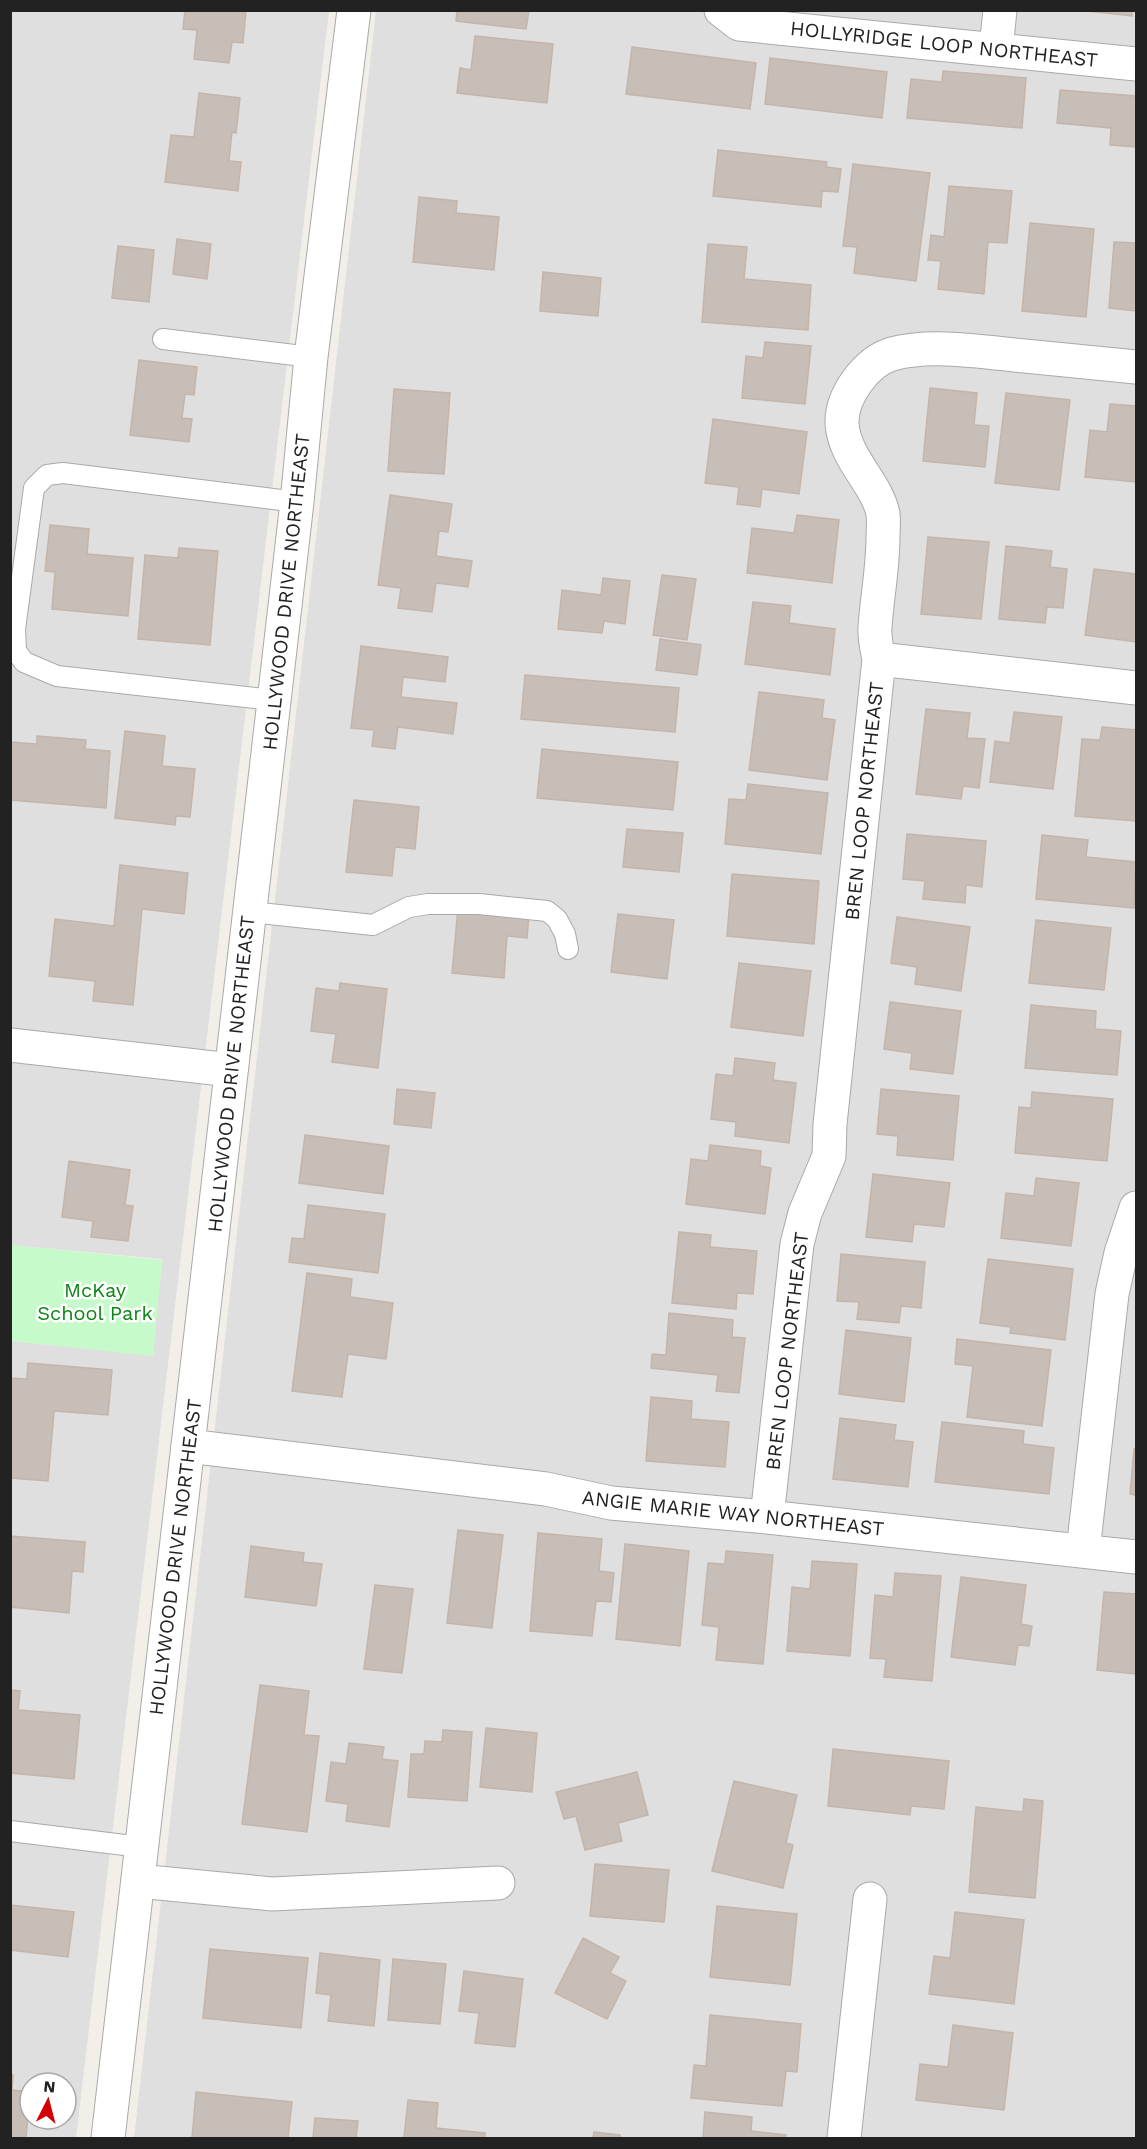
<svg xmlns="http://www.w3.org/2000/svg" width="1147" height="2149" viewBox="0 0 1147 2149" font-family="'Work Sans',sans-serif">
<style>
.residential{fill:#e0dfdf;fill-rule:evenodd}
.park{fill:#c7faca}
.building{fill:#c7beb7;stroke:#c4b5aa;stroke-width:1.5}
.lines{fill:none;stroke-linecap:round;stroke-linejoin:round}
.service-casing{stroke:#a9a9a9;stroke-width:22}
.minor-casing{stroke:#a9a9a9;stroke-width:35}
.tertiary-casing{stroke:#a9a9a9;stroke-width:35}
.service{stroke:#fff;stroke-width:20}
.minor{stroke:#fff;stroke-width:33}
.tertiary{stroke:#fff;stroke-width:33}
.labels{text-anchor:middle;stroke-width:5;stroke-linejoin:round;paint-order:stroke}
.street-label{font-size:20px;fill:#222;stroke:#fff}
.park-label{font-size:20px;fill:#0b8513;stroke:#fff}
</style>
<rect width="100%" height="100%" fill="#f2efe8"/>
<path class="residential" d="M11,11H329L76,2138H11L10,1341L153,1355L162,1259L11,1245ZM30,2083H66V2119H30Z
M376,11H1136V2138H134Z"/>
<path class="park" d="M10,1245L162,1260L153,1356L11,1341Z"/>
<path class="building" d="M185,10H246L243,43L232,42L229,63L194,59L197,30L183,29Z
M457,10H529L526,29L456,21Z
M1078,10H1132V16Z
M475,36L553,44L547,103L457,93L460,68L471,70Z
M632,47L756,63L750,109L626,94Z
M770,58L887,72L882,118L765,104Z
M943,71L1026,78L1022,128L907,118L911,79L942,82Z
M1060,90L1136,96V147L1110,145L1111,128L1057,123Z
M199,93L240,98L236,133L232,132L229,161L241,162L238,191L165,182L171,135L194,137Z
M718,150L827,162L826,167L841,169L838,192L822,191L821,207L713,196Z
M853,164L930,173L916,281L854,273L857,247L843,246Z
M949,186L1012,191L1007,243L988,242L984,294L938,289L941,261L928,260L931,235L944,237Z
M419,197L457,201L456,213L499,217L494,270L413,262Z
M1030,223L1094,229L1086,317L1022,311Z
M177,239L211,244L207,279L173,274Z
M1114,242L1136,243V311L1109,308Z
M708,244L747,247L744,279L811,285L808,330L702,322Z
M118,246L154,250L149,302L112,298Z
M543,272L601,278L598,316L540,311Z
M765,342L811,346L805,404L742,398L746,356L763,358Z
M139,360L197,367L194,395L185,394L182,418L192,419L189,442L130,435Z
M930,388L977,393L974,425L989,426L985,467L923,461Z
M394,389L450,393L444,474L388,471Z
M1006,393L1070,400L1059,490L995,483Z
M1110,404L1136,406V482L1085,477L1090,430L1107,432Z
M713,419L807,432L799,494L762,489L760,507L737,504L739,487L705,483Z
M390,495L452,504L448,532L439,531L436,556L472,561L468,587L436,583L432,612L398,608L401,588L378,585Z
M797,515L839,520L832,583L747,573L752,528L794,533Z
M50,525L89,529L87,554L133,558L128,616L52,609L55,572L45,571Z
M928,537L989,542L981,619L921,614Z
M1006,546L1052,551L1050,567L1067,569L1063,608L1047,607L1045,623L999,619Z
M179,548L218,551L210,645L138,639L145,555L178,558Z
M1094,569L1136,574V642L1085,635Z
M662,575L696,579L687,640L653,635Z
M603,578L630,581L625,624L604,621L602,633L558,629L562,590L601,595Z
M753,602L791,606L789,623L835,629L830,675L745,664Z
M660,639L701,645L697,675L656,670Z
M361,646L448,657L445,682L403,677L401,697L457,703L453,734L398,727L395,749L372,746L374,730L351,728Z
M525,675L679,688L675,732L521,719Z
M759,692L824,700L822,718L835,720L827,780L749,770Z
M926,709L970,713L967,738L985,739L979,788L963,786L961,799L916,794Z
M1014,712L1062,717L1053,789L990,782L995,741L1010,743Z
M1102,727L1136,730V821L1075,816L1082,739L1100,740Z
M125,731L165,736L162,766L195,769L190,817L176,816L175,825L115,818Z
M37,736L86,740L85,749L110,751L106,808L10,800V742L37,744Z
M542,749L678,762L673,810L537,798Z
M748,784L828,793L821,854L725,844L729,799L746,800Z
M354,800L419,807L415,849L395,847L392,876L346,872Z
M627,829L683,833L679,872L623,867Z
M907,834L986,841L982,887L966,885L965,903L923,899L925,881L903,879Z
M1042,835L1088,840L1086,857L1136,862L1134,908L1036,899Z
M120,865L188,873L184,914L142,909L133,1005L93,1001L95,981L49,976L55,919L114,926Z
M732,874L819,881L814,944L727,936Z
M458,908L529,915L527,938L507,936L504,978L452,973Z
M618,914L674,920L667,979L611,972Z
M897,917L970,927L961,991L915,984L917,967L891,963Z
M1036,920L1111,928L1104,990L1029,983Z
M739,963L811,971L803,1036L731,1027Z
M340,983L387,989L378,1068L332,1062L336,1034L311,1031L316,988L339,991Z
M890,1002L961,1011L953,1074L910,1069L912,1053L884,1049Z
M1031,1005L1096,1011L1095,1029L1121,1031L1117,1075L1025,1068Z
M735,1058L775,1063L773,1080L796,1083L789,1143L735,1136L736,1122L711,1119L716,1074L733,1076Z
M397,1089L435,1093L431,1128L394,1124Z
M881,1089L959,1096L953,1160L897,1155L898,1136L877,1134Z
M1032,1092L1113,1099L1107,1161L1015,1153L1019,1107L1031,1108Z
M305,1135L389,1146L383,1194L299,1183Z
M710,1145L761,1151L760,1166L771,1168L765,1214L686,1204L691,1159L708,1161Z
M69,1161L130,1170L125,1205L133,1206L128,1241L91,1237L93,1221L62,1217Z
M873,1174L950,1183L944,1227L914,1224L912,1242L866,1237Z
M1036,1178L1079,1183L1071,1246L1001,1238L1006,1193L1034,1196Z
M308,1205L385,1214L378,1273L289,1262L292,1238L304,1239Z
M679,1232L711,1235L710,1247L757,1251L753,1294L737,1293L736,1309L672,1303Z
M841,1254L925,1262L921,1308L901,1306L899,1323L857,1319L859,1302L837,1301Z
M988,1259L1073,1269L1065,1340L1010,1333L1011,1327L980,1323Z
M307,1273L352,1279L350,1297L393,1303L386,1359L348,1354L342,1397L292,1391Z
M669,1313L733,1320L732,1337L745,1338L739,1393L716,1391L718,1375L651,1368L652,1354L666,1355Z
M846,1330L911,1338L904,1402L839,1394Z
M957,1339L1051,1350L1042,1426L967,1417L973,1366L955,1364Z
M28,1363L112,1370L108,1415L54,1411L48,1481L10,1478V1378L27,1379Z
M651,1397L692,1401L691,1419L729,1422L725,1467L646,1461Z
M840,1418L896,1425L894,1440L913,1442L908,1487L833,1479Z
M942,1422L1024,1431L1023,1444L1054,1448L1049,1494L935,1482Z
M1134,1449L1136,1450V1495L1130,1494Z
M458,1530L503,1535L492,1628L447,1623Z
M538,1533L602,1539L599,1571L614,1573L611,1602L596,1601L592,1636L530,1631Z
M10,1536L85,1542L83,1572L72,1571L69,1613L10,1607Z
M625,1544L689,1551L680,1646L616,1639Z
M251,1546L304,1553L303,1562L322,1564L316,1606L245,1597Z
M726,1551L773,1555L763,1664L716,1660L719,1627L702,1625L708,1563L725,1564Z
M812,1561L857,1564L850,1656L787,1651L792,1587L810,1589Z
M895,1573L941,1576L932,1681L884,1677L886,1659L870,1658L875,1595L893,1597Z
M961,1577L1026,1585L1021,1624L1032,1626L1029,1646L1018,1645L1015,1665L951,1657Z
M375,1585L413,1589L402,1673L364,1669Z
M1104,1592L1136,1594V1674L1097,1670Z
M260,1685L309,1691L304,1735L319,1736L307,1832L242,1824Z
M10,1690L20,1691L18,1710L80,1715L74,1779L10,1773Z
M486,1728L537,1733L532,1792L480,1787Z
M443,1730L472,1732L467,1801L408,1797L411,1754H424L425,1741L442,1742Z
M349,1743L384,1747L382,1759L398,1761L389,1827L346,1821L348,1804L326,1801L331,1762L346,1764Z
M833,1749L949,1761L944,1809L911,1806L910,1815L828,1806Z
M637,1772L648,1815L618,1823L622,1841L585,1850L576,1816L564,1819L556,1792Z
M734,1781L797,1795L786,1843L793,1845L783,1888L712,1871Z
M1024,1799L1043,1801L1035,1898L969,1892L976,1807L1023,1812Z
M595,1864L669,1870L664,1922L590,1916Z
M10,1905L74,1912L68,1957L10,1950Z
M717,1906L797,1914L790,1985L710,1977Z
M955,1912L1024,1920L1014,2004L929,1994L934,1956L950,1958Z
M583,1938L619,1957L610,1973L626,1981L607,2019L555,1993Z
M210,1949L308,1958L301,2028L203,2018Z
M320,1953L380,1960L374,2026L328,2021L331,1995L316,1993Z
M393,1959L446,1964L440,2024L388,2020Z
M464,1971L523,1979L515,2047L475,2043L479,2013L459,2011Z
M710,2015L801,2024L797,2072L786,2071L782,2106L691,2098L694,2065L706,2066Z
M953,2025L1013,2033L1004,2110L916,2100L920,2064L948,2067Z
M10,2075H13L12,2090L30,2092L26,2138H10Z
M196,2092L292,2102L288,2138H192Z
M408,2100L438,2103L436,2128L485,2133V2138H404Z
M705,2112L752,2117L751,2131L786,2135L785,2138H703Z
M315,2118L358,2121L356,2138H359H313Z
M594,2132L620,2135V2138H593Z"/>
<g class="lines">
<defs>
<path id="service" d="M163,339L311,357
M273,700L57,676L24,662L16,651L15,629L34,488L47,475L63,473L297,502
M250,912L373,925L409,907L428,904H479L547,911L557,919L565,934L568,949
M10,1831L141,1847"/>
<path id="minor" d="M721,10L739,24L1136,64
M996,49L1000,10
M879,659L1136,688
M10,1045L231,1070
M188,1446L546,1489L611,1503L767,1517L1136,1557
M767,1517L797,1244L805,1213L829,1156L830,1124L879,659C877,649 874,637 875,627C877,597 883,568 883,537C883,530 884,521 883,514C877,483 845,460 842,424C841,396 866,362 892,354C929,344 977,351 1014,355C1055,359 1096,363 1136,367
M1083,1551L1112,1294L1121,1253L1136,1208
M138,1881L272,1894L498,1883
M844,2138L870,1899"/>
<path id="tertiary" d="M108,2138L297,502L311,357L354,10"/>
</defs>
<use href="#service" class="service-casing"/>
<use href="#minor" class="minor-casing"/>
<use href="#tertiary" class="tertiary-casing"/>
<use href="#service" class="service"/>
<use href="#minor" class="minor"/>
<use href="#tertiary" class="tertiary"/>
</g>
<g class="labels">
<g class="street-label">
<text transform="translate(944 44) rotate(6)" y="7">HOLLYRIDGE LOOP NORTHEAST</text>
<text transform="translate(286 592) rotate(-84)" y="7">HOLLYWOOD DRIVE NORTHEAST</text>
<text transform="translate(864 801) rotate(-84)" y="7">BREN LOOP NORTHEAST</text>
<text transform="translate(231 1074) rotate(-84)" y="7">HOLLYWOOD DRIVE NORTHEAST</text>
<text transform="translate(787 1351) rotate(-83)" y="7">BREN LOOP NORTHEAST</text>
<text transform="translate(733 1513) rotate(6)" y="7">ANGIE MARIE WAY NORTHEAST</text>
<text transform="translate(175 1557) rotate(-83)" y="7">HOLLYWOOD DRIVE NORTHEAST</text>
</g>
<g class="park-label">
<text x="95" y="1297">McKay<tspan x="95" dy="23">School Park</tspan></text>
</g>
</g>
<rect width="1147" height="2149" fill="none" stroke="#222222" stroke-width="24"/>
<g transform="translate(48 2101) rotate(6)"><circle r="28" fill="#ffffff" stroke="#a7a7a7" stroke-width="1.5"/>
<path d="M0-4.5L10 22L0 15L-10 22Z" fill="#d30003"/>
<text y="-9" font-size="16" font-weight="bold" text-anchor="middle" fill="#222222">N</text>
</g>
</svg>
